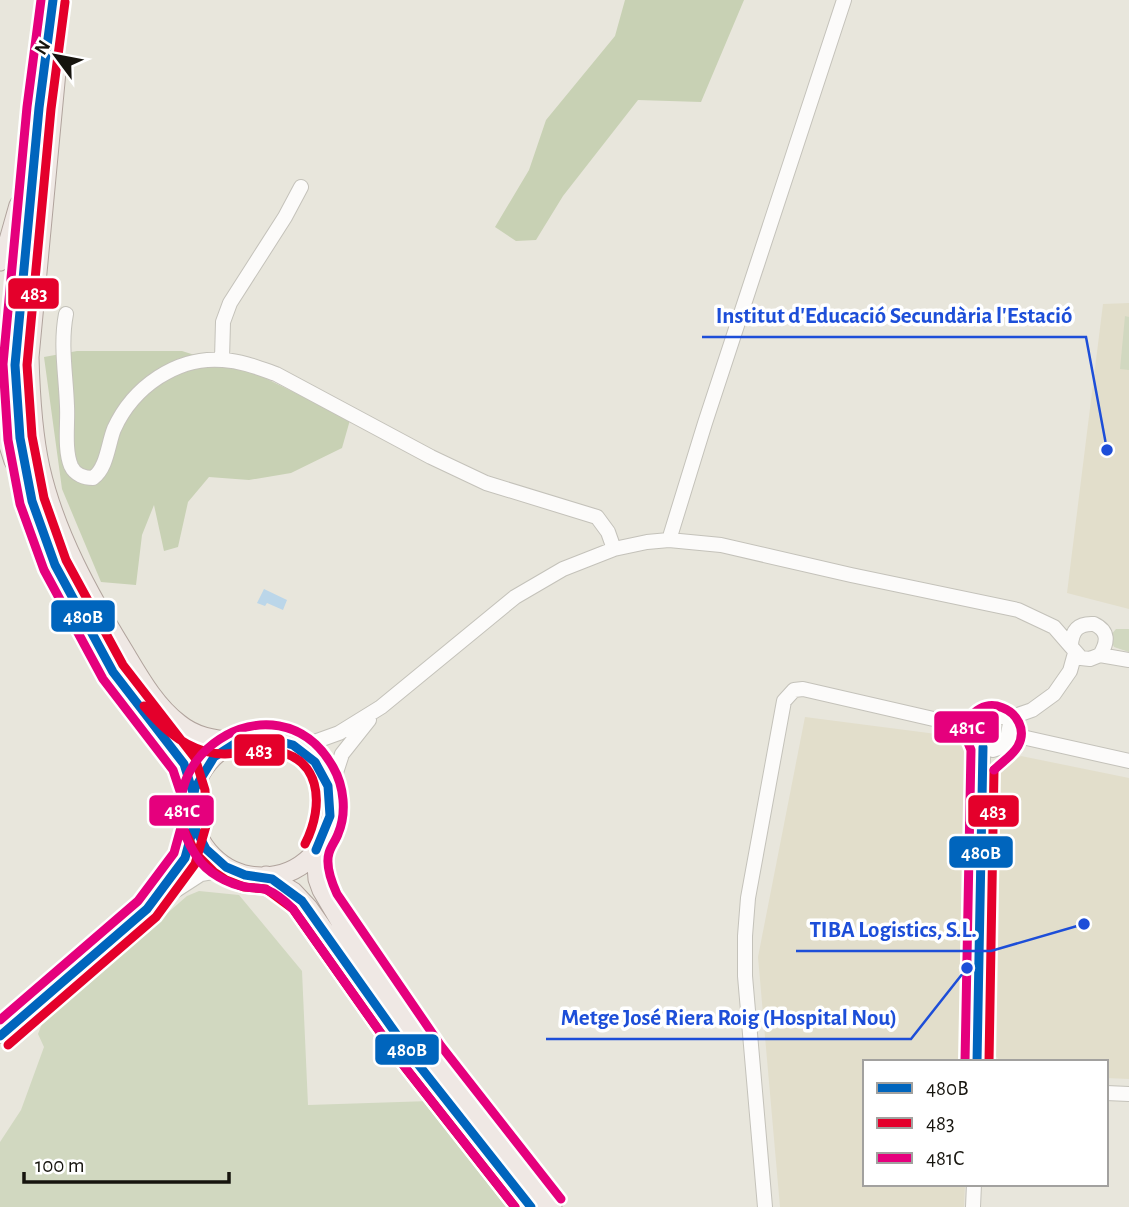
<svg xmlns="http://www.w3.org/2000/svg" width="1129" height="1207" viewBox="0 0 1129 1207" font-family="'Alegreya Sans',sans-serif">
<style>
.built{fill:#e2decb}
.green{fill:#d1d8c0}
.forest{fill:#c8d1b4}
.water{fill:#bbd6e9}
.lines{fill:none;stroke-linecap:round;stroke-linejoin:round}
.minor-casing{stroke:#c4c2ba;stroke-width:16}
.major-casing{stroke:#b0a39c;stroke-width:21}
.minor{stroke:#fcfbfa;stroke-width:14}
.major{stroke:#efe8e4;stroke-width:19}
.bus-1-casing{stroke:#fff;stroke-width:14}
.bus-2-casing{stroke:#fff;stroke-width:14}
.bus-3-casing{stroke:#fff;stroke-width:14}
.bus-1{stroke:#0065bd;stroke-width:9}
.bus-2{stroke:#e4002b;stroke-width:9}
.bus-3{stroke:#e5007d;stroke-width:9}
.leader{fill:none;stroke:#1d4ed8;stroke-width:2.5}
.callout-dot{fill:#1d4ed8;stroke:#fff;stroke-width:2.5}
.callout-label{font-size:23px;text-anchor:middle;font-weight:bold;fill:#1d4ed8;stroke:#fff;stroke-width:7;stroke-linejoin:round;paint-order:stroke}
.line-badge{stroke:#fff;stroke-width:2.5}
.badge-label{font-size:19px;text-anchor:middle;font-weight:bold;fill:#fff}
</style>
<rect width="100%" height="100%" fill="#e8e6dc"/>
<path class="built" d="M1129,303V609L1067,593L1103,304Z
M805,717L975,739L967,1062H865V1184H965L964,1207H780L758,957Z
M1021,756L1129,778V1079L1106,1078V1062H1001L994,1054L998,770Z"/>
<path class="green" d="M1125,316L1129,317V370L1120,369Z
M1116,629H1129V652L1114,647L1109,637Z
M199,891L239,895L302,971L308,1105L430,1101L519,1207H0V1142L21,1110L44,1047L38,1034L43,1021L187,896Z"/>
<path class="forest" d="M625,0H744L701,102L638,100L563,196L536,240L516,241L495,227L529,170L546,120L615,36Z
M77,351H182L261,376L350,420L342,448L291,473L249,480L209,477L188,502L178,547L164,551L154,505L142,535L136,585L101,582L62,489L44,357Z"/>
<path class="water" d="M264,589L287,600L283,610L267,603L265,606L257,603Z"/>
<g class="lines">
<defs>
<path id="minor" d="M66,314C60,345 66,375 67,406C68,424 64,449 71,466C75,475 85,478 93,478C107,468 108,444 114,429C133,387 177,356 223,360C242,361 259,368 276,374L431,457L486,483L597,517L608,532L614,549
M222,359L223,322L230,303L285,217L301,187
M669,540L705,423L844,0
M1071,645C1072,631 1078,623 1094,624C1109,631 1108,642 1100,655
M1012,717C1006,731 1012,746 993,750L979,743L977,729L980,723L989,717H1012L1032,710L1054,694L1070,671L1075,653
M1009,738L1022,737L1129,761
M294,744L314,742L339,733L381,707L515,597L563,569L614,549L647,542L669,540L721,545L851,575L1018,610L1054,627L1081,658L1090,659L1100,655L1129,660
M330,791L342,754L369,720
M154,900L185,858L194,825
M0,1036L147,909L201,874L230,869
M977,1062L983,747
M1106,1093L1129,1094
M765,1207L745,976V936L748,898L784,701L794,690L803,689L977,729
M973,1207L974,1184"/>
<path id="major" d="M53,0L39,108L15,365L20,438L32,501L55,565L113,672L184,764L193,793
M57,61L29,357C30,394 32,432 40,468C55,534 89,595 124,652C139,677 155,706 179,724C195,737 213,740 234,742
M0,261L8,244L19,205
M0,427L6,436L14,461
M192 807a70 70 0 1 1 140 0a70 70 0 1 1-140 0Z
M316,850L318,879L322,890L348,934L464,1097L552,1207
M266,876L293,892L308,908L414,1059L531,1207"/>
</defs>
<use href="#minor" class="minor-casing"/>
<use href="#major" class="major-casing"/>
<use href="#minor" class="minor"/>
<use href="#major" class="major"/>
<defs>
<path id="bus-1" d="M53,0L39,108L15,365L20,438L32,501L55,565L113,672L184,764L193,793
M316,850L330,816L328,786L315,762L293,745L266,738L239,741L214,757L195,788L192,804L195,828L206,849L226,867L245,875L272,879L302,901L414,1059L531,1207
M0,1036L147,909L185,858L194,825
M977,1062L983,747"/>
<path id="bus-2" d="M144,706C161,726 178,743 204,751C232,759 244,748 268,750C322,754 325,805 305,844
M181,800L183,828L196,854L214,872L226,880L244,887L266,889L293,909L404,1066L515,1207
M8,1045L156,917L195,864L206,826L205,790L195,758L123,665L66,560L44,498L32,436L27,365L51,109L65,2
M989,1062L994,770"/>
<path id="bus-3" d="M0,1020L138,901L174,853L182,824L181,794L173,770L103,679L44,570L20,504L8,440L3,364L27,107L41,0
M965,1062L971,750L964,733C976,682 1036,712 1018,746C1013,755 1002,762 994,770
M515,1207L404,1066L293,909C285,901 277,894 267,890C260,887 253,889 246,887C228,884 207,873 197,857C132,762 277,668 333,767C344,786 347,813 338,834C336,840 331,846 329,853C325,866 332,883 337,894L441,1046L561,1199"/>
</defs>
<use href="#bus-1" class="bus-1-casing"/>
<use href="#bus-2" class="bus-2-casing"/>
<use href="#bus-3" class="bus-3-casing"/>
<use href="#bus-1" class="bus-1"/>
<use href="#bus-2" class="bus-2"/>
<use href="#bus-3" class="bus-3"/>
</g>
<path class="leader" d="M1107 450L1086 337H702M1084 924L991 951H796M967 968L911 1039H546"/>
<g class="callout-dot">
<circle cx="1107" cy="450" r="7"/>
<circle cx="1084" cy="924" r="7"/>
<circle cx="967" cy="968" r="7"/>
</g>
<g class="callout-label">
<text x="894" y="323">Institut d'Educació Secundària l'Estació</text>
<text x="893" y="937">TIBA Logistics, S.L.</text>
<text x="729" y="1025">Metge José Riera Roig (Hospital Nou)</text>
</g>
<g class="line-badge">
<rect x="7" y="277" width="53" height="33" rx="7" fill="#e4002b"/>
<rect x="50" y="599" width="66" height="34" rx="7" fill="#0065bd"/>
<rect x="933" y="710" width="67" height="34" rx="7" fill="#e5007d"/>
<rect x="233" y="733" width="53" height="34" rx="7" fill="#e4002b"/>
<rect x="148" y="794" width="67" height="33" rx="7" fill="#e5007d"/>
<rect x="967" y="794" width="53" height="34" rx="7" fill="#e4002b"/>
<rect x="948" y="835" width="66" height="34" rx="7" fill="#0065bd"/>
<rect x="374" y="1033" width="66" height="33" rx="7" fill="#0065bd"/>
</g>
<g class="badge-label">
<text x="34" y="300">483</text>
<text x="83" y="623">480B</text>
<text x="967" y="734">481C</text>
<text x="259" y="757">483</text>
<text x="182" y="817">481C</text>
<text x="993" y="818">483</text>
<text x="981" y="859">480B</text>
<text x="407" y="1056">480B</text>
</g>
<rect x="863" y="1060" width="245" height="126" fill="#ffffff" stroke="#a2a19f" stroke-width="2"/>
<rect x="877" y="1083" width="35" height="10" fill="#0065bd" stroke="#a2a19f" stroke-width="2"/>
<text x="926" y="1095" font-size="21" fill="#16140e">480B</text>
<rect x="877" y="1118" width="35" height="10" fill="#e4002b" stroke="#a2a19f" stroke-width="2"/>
<text x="926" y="1130" font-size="21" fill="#16140e">483</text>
<rect x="877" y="1153" width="35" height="10" fill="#e5007d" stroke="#a2a19f" stroke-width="2"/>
<text x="926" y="1165" font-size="21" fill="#16140e">481C</text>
<g transform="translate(56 56) rotate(302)" stroke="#ffffff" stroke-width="5" paint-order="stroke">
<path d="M0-5L12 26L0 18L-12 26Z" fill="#16140e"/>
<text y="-10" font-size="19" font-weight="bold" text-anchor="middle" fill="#16140e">N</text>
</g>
<path d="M24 1172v10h205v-10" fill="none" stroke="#16140e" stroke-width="3.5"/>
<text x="35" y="1172" font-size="21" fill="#16140e" stroke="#ffffff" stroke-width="5" paint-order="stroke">100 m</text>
</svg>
